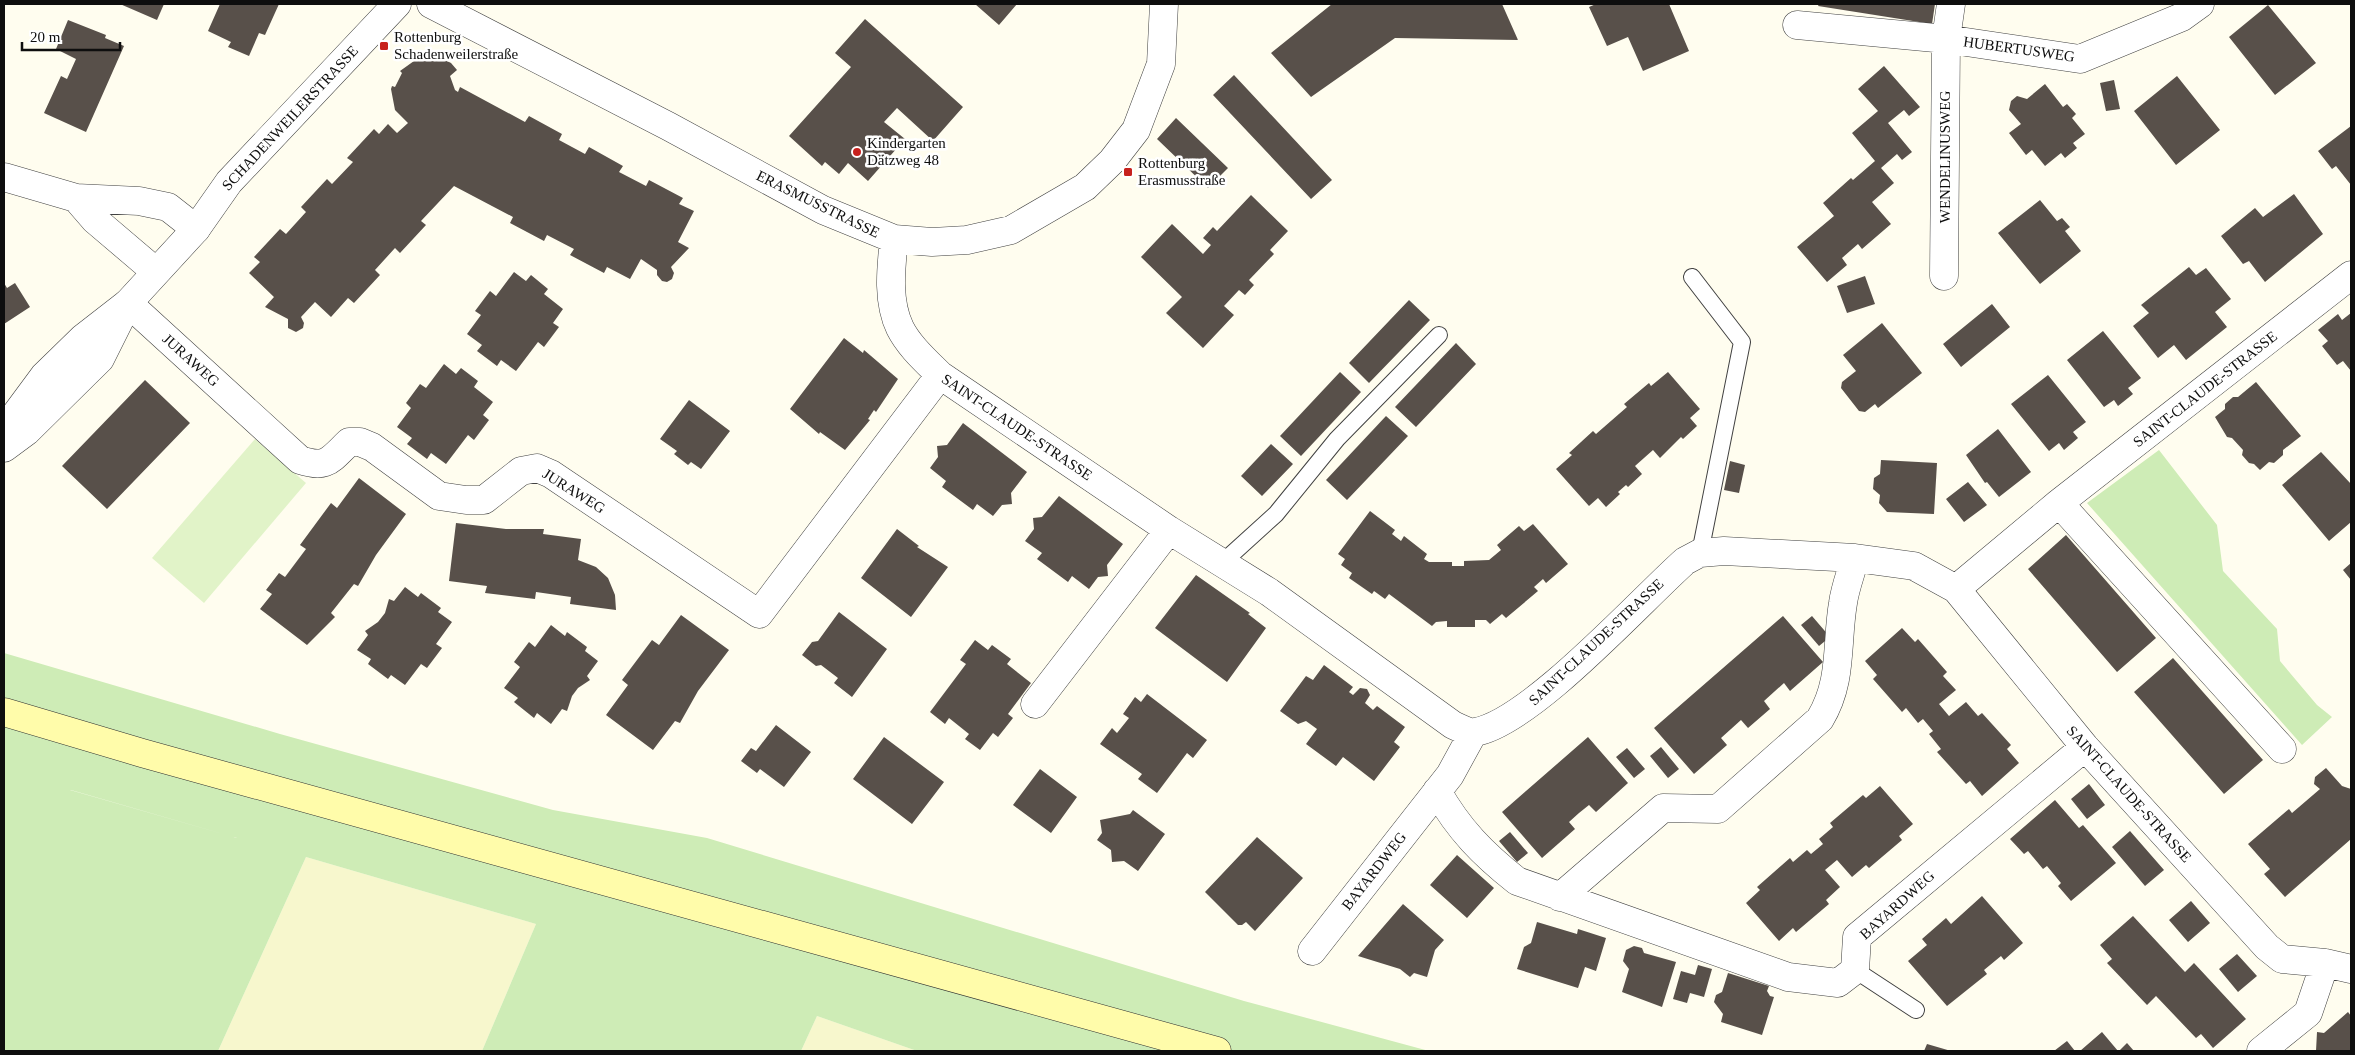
<svg xmlns="http://www.w3.org/2000/svg" width="2355" height="1055" viewBox="0 0 2355 1055" font-family="'Times New Roman',serif">
<style>
.farmland{fill:#f7f7cd}
.green{fill:#ceecb6;fill-rule:evenodd}
.pitch{fill:#e1f3c8}
.building{fill:#58504a}
.lines{fill:none;stroke-linecap:round;stroke-linejoin:round}
.service-casing{stroke:#414141;stroke-width:18}
.minor-casing{stroke:#414141;stroke-width:29}
.tertiary-casing{stroke:#414141;stroke-width:29}
.secondary-casing{stroke:#303030;stroke-width:29}
.service{stroke:#fff;stroke-width:16}
.minor{stroke:#fff;stroke-width:28}
.tertiary{stroke:#fff;stroke-width:28}
.secondary{stroke:#fffcaa;stroke-width:28}
.poi-dot{fill:#c7211d;stroke:#fff;stroke-width:2}
.labels{text-anchor:middle;stroke-width:5;stroke-linejoin:round;paint-order:stroke}
.poi-label{font-size:15px;fill:#0e0e0e;stroke:#fff;text-anchor:start}
.street-label{font-size:15px;fill:#0e0e0e;stroke:#fff}
</style>
<rect width="100%" height="100%" fill="#fffdef"/>
<path class="farmland" d="M306,857L536,924L482,1051H218Z
M817,1016L917,1051H801Z"/>
<path class="green" d="M2159,450L2217,525L2223,571L2277,629L2280,661L2317,705L2332,717L2302,745L2087,503Z
M4,653L280,734L553,810L707,838L1244,1001L1429,1051H917L817,1016L801,1051H482L536,924L306,857L218,1051H4ZM70,790H71L237,838Z"/>
<path class="pitch" d="M255,439L306,483L204,603L152,558Z"/>
<path class="building" d="M120,4H164L157,20Z
M220,4H279L265,35L259,33L249,56L228,47L231,42L208,31Z
M975,4H1017L999,25Z
M1332,4H1502L1518,40L1395,38L1311,97L1271,53Z
M1596,4H1669L1689,51L1643,71L1628,37L1607,46L1589,7Z
M1819,4H1935L1932,24L1818,6Z
M2268,5L2316,63L2275,95L2229,37Z
M865,19L963,107L933,141L897,108L884,122L905,139L868,181L848,163L839,174L825,162L822,166L789,136L851,67L835,53Z
M68,20L106,35L105,38L124,46L86,132L44,113L61,76L67,79L76,59L56,49Z
M421,54L435,55L451,63L457,70L450,76L455,90L458,92L460,87L525,122L529,116L562,134L559,140L585,154L589,147L623,166L619,172L646,186L649,180L683,198L679,204L694,211L678,242L689,248L671,267L674,273L672,279L667,282L662,281L657,275V270L641,259L630,279L607,267L604,273L570,255L574,249L547,235L544,241L510,223L513,217L454,186L421,221L426,225L400,253L395,248L375,270L380,275L354,303L348,298L331,317L315,302L301,317L304,323L303,328L296,332L288,328V319L265,307L274,297L249,273L260,262L254,257L280,229L286,234L306,212L301,207L327,179L332,184L353,162L347,158L374,129L379,134L388,124L397,133L408,123L395,110L391,89L392,86L395,87L402,73L400,71L414,61L413,55Z
M1884,66L1920,107L1909,116L1904,110L1888,123L1912,152L1902,160L1897,154L1881,168L1894,183L1872,202L1891,224L1862,249L1858,244L1842,258L1847,265L1827,282L1797,247L1834,216L1823,203L1851,178L1853,180L1875,161L1852,133L1878,111L1858,89Z
M1234,75L1332,180L1311,199L1213,95Z
M2177,76L2220,130L2176,165L2134,111Z
M2114,80L2120,109L2106,111L2100,83Z
M2045,84L2063,107L2067,104L2076,114L2072,118L2085,134L2073,143L2077,148L2065,158L2061,153L2045,166L2032,150L2026,155L2009,133L2021,124L2009,110L2011,101L2017,96L2027,99Z
M1176,118L1228,168L1208,188L1157,139Z
M2351,126V185L2336,166L2332,169L2318,151Z
M2294,194L2323,234L2265,282L2249,261L2243,264L2221,236L2255,208L2263,217Z
M1251,195L1288,231L1270,250L1274,254L1249,280L1254,285L1245,295L1239,290L1224,306L1234,315L1203,348L1166,313L1182,297L1141,257L1172,224L1203,254L1211,245L1203,238L1213,227L1217,231Z
M2040,200L2057,221L2062,218L2070,227L2065,231L2081,251L2040,284L1998,233Z
M2189,267L2196,275L2206,268L2231,299L2215,312L2227,327L2186,360L2174,345L2158,358L2133,326L2149,313L2141,305Z
M514,272L526,281L531,275L548,289L544,294L563,309L553,323L559,327L544,347L538,342L516,371L501,360L497,366L477,351L482,345L467,334L481,315L475,311L490,291L496,296Z
M1865,276L1875,304L1847,313L1837,286Z
M4,283L7,288L15,283L30,307L4,324Z
M1409,300L1430,320L1369,383L1349,363Z
M1992,304L2010,327L1961,367L1943,344Z
M2351,313V371L2343,361L2337,365L2322,346L2328,341L2318,330L2338,314L2342,320Z
M1882,323L1922,373L1878,408L1875,404L1865,412L1859,411L1841,388L1842,382L1856,371L1843,355Z
M2103,331L2141,378L2128,388L2133,394L2118,406L2114,400L2104,407L2067,360Z
M844,338L863,353L864,350L898,379L876,412L874,410L868,419L870,420L845,450L820,432L819,434L790,409Z
M1456,343L1476,364L1416,427L1395,407Z
M444,364L456,374L461,368L478,381L474,387L493,402L483,415L489,420L474,440L468,435L446,464L431,453L427,459L407,444L412,438L397,427L411,408L406,403L420,384L426,388Z
M1340,372L1361,392L1301,456L1280,436Z
M1668,372L1700,409L1690,418L1697,426L1683,439L1681,437L1660,458L1653,450L1635,466L1642,474L1628,487L1626,485L1618,492L1620,494L1606,507L1598,498L1589,506L1556,469L1572,455L1569,453L1593,431L1596,434L1627,407L1624,404L1649,383L1651,386Z
M2048,375L2086,422L2073,432L2078,438L2064,450L2059,443L2049,451L2011,404Z
M145,380L190,423L107,509L62,466Z
M2256,382L2301,436L2283,450V455L2274,463L2269,462L2260,470L2254,464L2249,463L2242,455L2243,450L2232,438L2227,437L2215,417L2225,409V404L2233,397H2238Z
M689,400L730,431L701,469L691,462L688,465L674,454L677,451L660,439Z
M1386,416L1408,436L1347,500L1326,480Z
M963,423L1027,472L1011,493L1012,504L1002,505L993,516L977,504L973,510L942,487L946,481L930,468L938,457L937,446L947,445Z
M1998,429L2031,472L1999,497L1987,482L1985,483L1966,455Z
M1271,444L1293,464L1262,496L1241,476Z
M2321,452L2351,484V522L2329,541L2282,485Z
M1881,460L1937,463L1934,514L1887,512L1879,503L1880,495L1873,489L1874,478L1880,474Z
M1730,461L1745,465L1739,493L1724,490Z
M359,478L406,514L376,555L358,586L354,584L331,613L335,617L307,645L260,609L272,594L266,590L279,573L285,577L306,549L300,545L331,503L337,508Z
M1968,482L1987,505L1964,522L1946,499Z
M1059,496L1123,544L1107,565L1108,576L1098,577L1089,589L1072,576L1068,582L1037,559L1042,553L1025,541L1034,529L1033,518L1042,517Z
M1370,511L1395,530L1392,534L1401,541L1404,536L1427,554L1424,559L1429,562H1452V566H1464V561L1489,560L1501,550L1497,545L1519,526L1524,531L1533,524L1568,564L1546,583L1543,579L1534,587L1538,591L1506,618L1502,614L1490,624L1486,620H1475V627H1447V621L1436,622L1432,626L1389,594L1385,599L1374,591L1372,594L1349,578L1352,573L1341,565L1345,559L1338,554Z
M456,523L506,529H544L543,534L581,539L578,560L596,567L608,578L615,595L616,610L570,604L571,597L536,592L535,599L485,593L487,586L449,581Z
M897,529L919,546L917,547L948,567L911,617L861,578Z
M2066,535L2156,638L2117,672L2028,569Z
M2351,563V580L2343,570Z
M1196,575L1250,613L1248,614L1266,628L1227,682L1155,628Z
M405,587L418,597L421,593L441,608L438,612L452,622L436,644L442,648L427,668L421,664L405,685L391,675L388,679L368,664L371,659L357,650L368,635L365,631L378,622L385,613L389,599L394,601Z
M839,612L887,649L852,697L834,683L838,678L821,665L816,666L802,655L812,642L818,641Z
M681,615L729,650L698,691L680,723L675,721L653,750L606,715L628,685L622,680L652,640L659,645Z
M1783,616L1823,662L1790,691L1784,683L1764,701L1770,709L1748,728L1741,720L1721,738L1727,745L1694,774L1654,728Z
M1812,616L1830,637L1819,646L1801,625Z
M551,625L565,636L567,632L587,647L585,651L598,661L587,676L590,680L578,688L572,696L567,711L562,709L551,724L537,713L534,718L514,702L518,698L504,688L520,667L514,662L529,642L535,647Z
M1902,628L1915,642L1918,639L1947,672L1943,676L1956,690L1939,704L1949,716L1966,702L1978,716L1982,713L2011,745L2007,749L2019,763L1982,796L1970,781L1966,784L1937,752L1941,749L1929,734L1933,731L1923,719L1918,723L1906,708L1902,712L1873,679L1877,675L1865,661Z
M975,640L988,650L992,645L1011,659L1007,664L1031,683L1008,714L1013,718L998,737L993,733L980,750L965,739L969,734L949,718L945,724L930,712L966,664L960,660Z
M2173,658L2263,760L2224,794L2134,692Z
M1324,665L1353,687L1349,692L1353,695L1360,688L1367,689L1370,695L1365,703L1373,710L1377,706L1405,727L1394,742L1400,747L1374,781L1343,757L1336,766L1306,744L1317,729L1306,721L1298,724L1280,711L1306,676L1313,680Z
M1147,694L1207,740L1193,758L1187,753L1157,793L1138,779L1142,774L1100,744L1112,728L1117,733L1129,718L1123,714L1135,697L1141,702Z
M776,725L811,752L784,787L760,769L757,773L741,761L751,748L756,751Z
M884,737L944,782L912,824L853,779Z
M1588,737L1628,783L1596,812L1589,805L1579,813L1569,822L1575,829L1542,858L1502,812Z
M1661,747L1679,769L1668,778L1650,756Z
M1627,748L1645,769L1634,778L1616,757Z
M2326,768L2342,786L2351,789V839L2285,897L2264,874L2270,869L2248,844L2289,809L2292,813L2320,789L2314,784L2315,777Z
M1040,769L1077,797L1051,833L1013,805Z
M2089,784L2105,805L2087,819L2071,799Z
M1880,786L1913,824L1899,836L1902,840L1869,868L1866,865L1852,877L1837,860L1825,870L1840,887L1826,900L1829,904L1796,932L1793,928L1779,941L1746,903L1760,890L1757,887L1790,858L1793,862L1807,850L1811,854L1823,844L1819,839L1833,827L1830,823L1863,795L1866,798Z
M2055,800L2079,828L2083,825L2116,863L2071,901L2058,886L2061,883L2047,866L2043,869L2028,851L2024,854L2010,839Z
M1133,810L1165,834L1138,871L1124,861L1112,862L1111,850L1097,840L1102,833L1100,820L1130,814Z
M2130,831L2164,870L2145,886L2112,847Z
M1510,832L1528,853L1517,862L1499,841Z
M1257,837L1303,878L1255,931L1246,922L1242,925H1238L1205,892Z
M1457,855L1494,888L1467,918L1430,885Z
M1982,896L2023,943L2004,960L2001,956L1984,970L1987,974L1947,1006L1908,961L1927,945L1922,939L1946,918L1951,924Z
M2191,901L2210,923L2188,942L2169,920Z
M1403,904L1444,940L1435,950L1427,977L1414,973L1410,977L1400,969L1358,956Z
M2133,916L2185,972L2194,963L2246,1019L2213,1048L2201,1034L2196,1038L2156,996L2147,1005L2107,963L2112,959L2100,945Z
M1537,922L1577,934L1578,929L1606,938L1596,971L1585,967L1578,988L1517,969L1524,947L1531,943Z
M1634,946L1642,948L1644,953L1676,962L1662,1007L1622,992L1629,969L1623,961L1626,950Z
M2237,954L2257,976L2238,992L2219,969Z
M1698,965L1712,969L1704,997L1690,993L1687,1003L1673,999L1681,971L1695,975Z
M1728,973L1769,986L1767,991L1770,996L1774,997L1762,1035L1721,1022L1723,1014L1714,1002L1716,995L1722,992Z
M2348,1012L2351,1016V1051H2316L2317,1032L2324,1033Z
M2102,1032L2118,1051H2080Z
M2067,1041L2075,1051H2054Z
M2127,1043L2134,1051H2119Z
M1927,1044L1951,1051H1924Z"/>
<g class="lines">
<defs>
<path id="service" d="M1692,277L1742,342L1700,553
M1222,563L1276,514L1337,439L1439,335
M1855,970L1916,1010"/>
<path id="minor" d="M431,4L668,126L823,210L894,239L932,242L967,240L1011,230L1085,187L1112,161L1136,130L1161,64L1164,4
M1797,25L1946,39L2080,59L2182,17L2200,4
M4,177L76,198L139,201L168,207L196,229
M76,198L95,220L155,271
M894,239C891,268 887,301 900,328C909,346 926,361 940,375L1169,530L1269,592L1453,725C1460,728 1469,733 1475,732C1530,723 1639,602 1685,561L1700,553L1724,551L1855,558L1914,566L1956,589L2085,747L2267,947L2282,959L2325,963L2351,969
M1944,276L1946,39L1951,4
M128,303L300,460C327,469 330,460 349,442H360L372,447L439,496L466,500H484L521,471L537,468L551,474L759,614L940,375
M2059,503L2282,749
M1956,589L2059,503L2351,275
M1035,704L1169,530
M1437,791C1459,830 1483,854 1517,881L1788,977L1838,983L1855,970L1857,937L2085,747
M1560,897L1663,808L1718,809L1820,719C1843,681 1836,644 1843,603C1845,588 1851,573 1855,558
M1312,951L1450,775L1473,733
M2261,1051L2308,1013L2325,963"/>
<path id="tertiary" d="M4,430L44,376L83,338L128,303L196,229L229,182L397,4
M4,448L27,431L100,359L125,309"/>
<path id="secondary" d="M4,712L142,753L1217,1051"/>
</defs>
<use href="#service" class="service-casing"/>
<use href="#minor" class="minor-casing"/>
<use href="#tertiary" class="tertiary-casing"/>
<use href="#secondary" class="secondary-casing"/>
<use href="#service" class="service"/>
<use href="#minor" class="minor"/>
<use href="#tertiary" class="tertiary"/>
<use href="#secondary" class="secondary"/>
</g>
<g class="poi-dot">
<rect x="379" y="41" width="10" height="10" rx="2.5"/>
<circle cx="857" cy="152" r="5"/>
<rect x="1123" y="167" width="10" height="10" rx="2.5"/>
</g>
<g class="labels">
<g class="poi-label">
<text x="394" y="42">Rottenburg<tspan x="394" dy="17">Schadenweilerstraße</tspan></text>
<text x="867" y="148">Kindergarten<tspan x="867" dy="17">Dätzweg 48</tspan></text>
<text x="1138" y="168">Rottenburg<tspan x="1138" dy="17">Erasmusstraße</tspan></text>
</g>
<g class="street-label">
<text transform="translate(2019 49) rotate(8)" y="5">HUBERTUSWEG</text>
<text transform="translate(290 118) rotate(-47)" y="5">SCHADENWEILERSTRASSE</text>
<text transform="translate(1945 157) rotate(-90)" y="5">WENDELINUSWEG</text>
<text transform="translate(818 204) rotate(26)" y="5">ERASMUSSTRASSE</text>
<text transform="translate(191 360) rotate(42)" y="5">JURAWEG</text>
<text transform="translate(2205 389) rotate(-38)" y="5">SAINT-CLAUDE-STRASSE</text>
<text transform="translate(1017 427) rotate(34)" y="5">SAINT-CLAUDE-STRASSE</text>
<text transform="translate(574 491) rotate(32)" y="5">JURAWEG</text>
<text transform="translate(1596 642) rotate(-43)" y="5">SAINT-CLAUDE-STRASSE</text>
<text transform="translate(2129 794) rotate(48)" y="5">SAINT-CLAUDE-STRASSE</text>
<text transform="translate(1374 871) rotate(-52)" y="5">BAYARDWEG</text>
<text transform="translate(1897 905) rotate(-42)" y="5">BAYARDWEG</text>
</g>
</g>
<rect width="2355" height="1055" fill="none" stroke="#0e0e0e" stroke-width="10"/>
<path d="M22 42v8h98v-8" fill="none" stroke="#0e0e0e" stroke-width="2.5"/>
<text x="30" y="42" font-size="15" fill="#0e0e0e" stroke="#ffffff" stroke-width="4" paint-order="stroke">20 m</text>
</svg>
